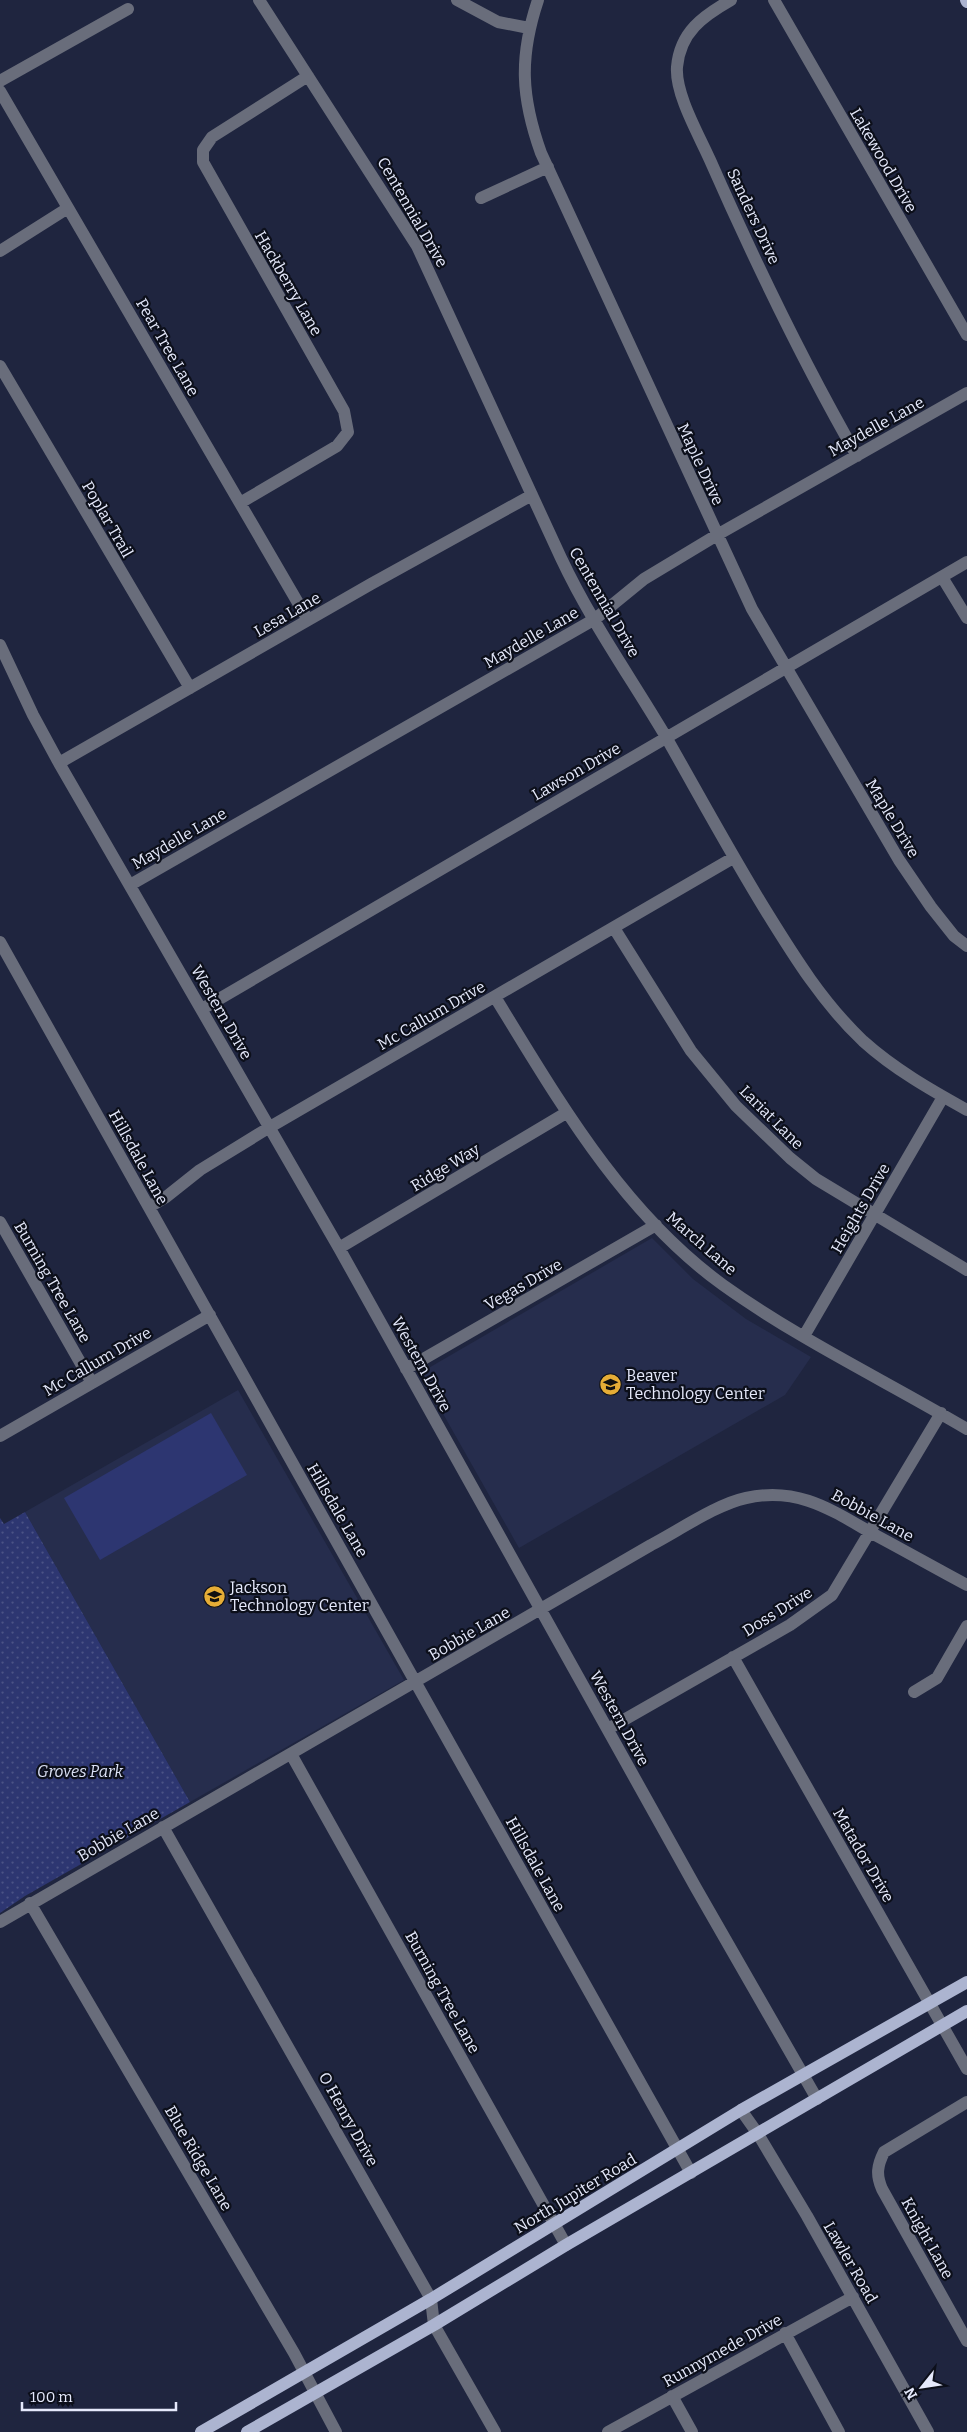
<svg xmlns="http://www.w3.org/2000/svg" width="967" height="2432" viewBox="0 0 967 2432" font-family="Bitter,serif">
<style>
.built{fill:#262d4d}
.green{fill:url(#green-dots)}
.pitch{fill:#2d3671}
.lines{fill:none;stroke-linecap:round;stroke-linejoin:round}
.minor{stroke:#696d7b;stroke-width:12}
.major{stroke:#acb4d0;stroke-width:12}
.labels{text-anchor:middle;stroke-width:4.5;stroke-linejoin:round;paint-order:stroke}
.street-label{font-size:16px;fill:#e5e9fb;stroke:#0c0f1a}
.poi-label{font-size:16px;fill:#e5e9fb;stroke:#0c0f1a;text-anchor:start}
.park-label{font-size:16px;font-style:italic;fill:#dae0f4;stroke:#0c0f1a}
</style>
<defs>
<pattern id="green-dots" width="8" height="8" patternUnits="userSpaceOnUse" patternTransform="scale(1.25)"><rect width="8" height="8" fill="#2d3671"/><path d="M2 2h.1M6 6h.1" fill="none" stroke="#4b5386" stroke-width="1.8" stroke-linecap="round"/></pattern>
</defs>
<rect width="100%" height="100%" fill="#1f253f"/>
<path class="built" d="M652,1238L693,1279L746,1319L811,1357L785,1395L519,1548L420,1373Z
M238,1390L404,1680L190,1802L25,1512Z"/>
<path class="green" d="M25,1512L190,1802L25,1896L0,1913V1518L4,1524Z"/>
<path class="pitch" d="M211,1413L247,1475L100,1560L64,1498Z"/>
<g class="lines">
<path class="minor" d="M259,0L417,246L561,558C590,620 631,678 666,737C699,795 731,854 766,911C795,958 823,1003 863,1041C894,1069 931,1090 967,1110
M457,0L498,22L529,28
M538,0C519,57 521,97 541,153L752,609L899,860L931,907L954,936L967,946
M731,0C703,16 680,32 677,67C675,94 699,135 710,160C754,260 802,360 857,456
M774,0L967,335
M0,81L128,9
M0,91L308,620
M481,198L548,167
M0,251L68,208
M0,366L190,688
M240,503L337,446L348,432L344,411L203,162V150L212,137L308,76
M942,577L967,618
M0,645L33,715L59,763L339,1248L696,1888L817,2099
M59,763L371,584L532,495
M130,885L595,619L644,579L717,535L967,393
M614,928L691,1051L736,1106L790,1158L816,1179L967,1270
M0,942L691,2173
M495,997C559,1101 622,1212 723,1285C800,1340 886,1381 967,1429
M202,1009L967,562
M149,1207L166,1197L200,1170L270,1127L733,858
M0,1222L92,1383
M339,1248L566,1113
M804,1336L943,1097
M406,1369L656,1225
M0,1436L210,1315
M733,1657L967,2069
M914,1692L937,1678L967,1626
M608,1729L790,1625L832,1595L941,1413
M291,1754L566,2245
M163,1827L431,2299L434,2325L495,2432
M30,1903L294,2353L336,2432
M0,1922L651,1545C678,1531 717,1504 746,1498C799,1486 833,1511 877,1536C907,1552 937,1569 967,1585
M967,2102L884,2152C877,2166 876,2175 882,2189L967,2341
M741,2110L758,2134L807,2216L928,2432
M785,2333L839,2432
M672,2396L692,2432
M608,2432L853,2297"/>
<path class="major" d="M966,0L967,2
M201,2432L431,2299L741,2110L967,1982
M247,2432L434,2325L566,2245L967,2011"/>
</g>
<defs>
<symbol id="school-disc" viewBox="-11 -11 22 22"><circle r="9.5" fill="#e6ad36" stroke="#0c0f1a"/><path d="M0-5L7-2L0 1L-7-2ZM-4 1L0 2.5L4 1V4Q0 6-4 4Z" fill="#111"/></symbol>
</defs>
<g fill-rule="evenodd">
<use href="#school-disc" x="598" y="1372" width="25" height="25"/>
<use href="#school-disc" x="202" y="1584" width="25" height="25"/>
</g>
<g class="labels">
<g class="street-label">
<text transform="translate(884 160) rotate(60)" y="6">Lakewood Drive</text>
<text transform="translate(413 212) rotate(60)" y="6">Centennial Drive</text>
<text transform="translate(754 216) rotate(65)" y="6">Sanders Drive</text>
<text transform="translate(289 283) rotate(60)" y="6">Hackberry Lane</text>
<text transform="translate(168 347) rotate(60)" y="6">Pear Tree Lane</text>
<text transform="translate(876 426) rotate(-29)" y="6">Maydelle Lane</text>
<text transform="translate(701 464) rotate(65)" y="6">Maple Drive</text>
<text transform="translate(108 519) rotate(60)" y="6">Poplar Trail</text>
<text transform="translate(605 602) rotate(60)" y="6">Centennial Drive</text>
<text transform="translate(287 614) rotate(-30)" y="6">Lesa Lane</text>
<text transform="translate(531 637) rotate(-30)" y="6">Maydelle Lane</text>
<text transform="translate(576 771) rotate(-30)" y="6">Lawson Drive</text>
<text transform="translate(893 818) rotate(59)" y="6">Maple Drive</text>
<text transform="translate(179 838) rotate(-30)" y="6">Maydelle Lane</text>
<text transform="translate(222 1012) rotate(60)" y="6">Western Drive</text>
<text transform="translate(431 1015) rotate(-30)" y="6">Mc Callum Drive</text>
<text transform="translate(772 1117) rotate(45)" y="6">Lariat Lane</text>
<text transform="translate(139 1157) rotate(61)" y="6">Hillsdale Lane</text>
<text transform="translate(445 1167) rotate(-31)" y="6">Ridge Way</text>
<text transform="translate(860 1208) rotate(-60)" y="6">Heights Drive</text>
<text transform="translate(702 1243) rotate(41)" y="6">March Lane</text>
<text transform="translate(53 1282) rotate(60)" y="6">Burning Tree Lane</text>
<text transform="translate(523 1284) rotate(-30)" y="6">Vegas Drive</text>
<text transform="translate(97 1361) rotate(-30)" y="6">Mc Callum Drive</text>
<text transform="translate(422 1364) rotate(61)" y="6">Western Drive</text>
<text transform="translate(338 1510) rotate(60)" y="6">Hillsdale Lane</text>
<text transform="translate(873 1515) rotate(29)" y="6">Bobbie Lane</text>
<text transform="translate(777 1611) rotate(-32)" y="6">Doss Drive</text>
<text transform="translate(469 1633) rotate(-30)" y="6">Bobbie Lane</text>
<text transform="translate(620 1718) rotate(61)" y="6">Western Drive</text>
<text transform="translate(118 1834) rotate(-30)" y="6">Bobbie Lane</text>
<text transform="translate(864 1855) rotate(60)" y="6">Matador Drive</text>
<text transform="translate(536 1864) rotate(61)" y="6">Hillsdale Lane</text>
<text transform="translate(443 1992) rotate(61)" y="6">Burning Tree Lane</text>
<text transform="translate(349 2119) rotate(61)" y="6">O Henry Drive</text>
<text transform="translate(199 2158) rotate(60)" y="6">Blue Ridge Lane</text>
<text transform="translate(575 2193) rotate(-31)" y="6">North Jupiter Road</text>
<text transform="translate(928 2238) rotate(61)" y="6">Knight Lane</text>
<text transform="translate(851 2262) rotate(60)" y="6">Lawler Road</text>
<text transform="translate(722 2350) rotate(-29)" y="6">Runnymede Drive</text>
</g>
<g class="poi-label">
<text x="626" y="1381">Beaver<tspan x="626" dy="18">Technology Center</tspan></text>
<text x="230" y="1593">Jackson<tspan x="230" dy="18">Technology Center</tspan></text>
</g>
<g class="park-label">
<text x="80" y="1777">Groves Park</text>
</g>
</g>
<g transform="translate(922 2387) rotate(240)" stroke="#0c0f1a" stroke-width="4" paint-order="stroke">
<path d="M0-4L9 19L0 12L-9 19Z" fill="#e5e9fb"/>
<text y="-8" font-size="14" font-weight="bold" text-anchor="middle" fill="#e5e9fb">N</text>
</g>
<path d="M22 2402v8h154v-8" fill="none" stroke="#e5e9fb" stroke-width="2.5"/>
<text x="30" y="2402" font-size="15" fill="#e5e9fb" stroke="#0c0f1a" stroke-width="4" paint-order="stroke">100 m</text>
</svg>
